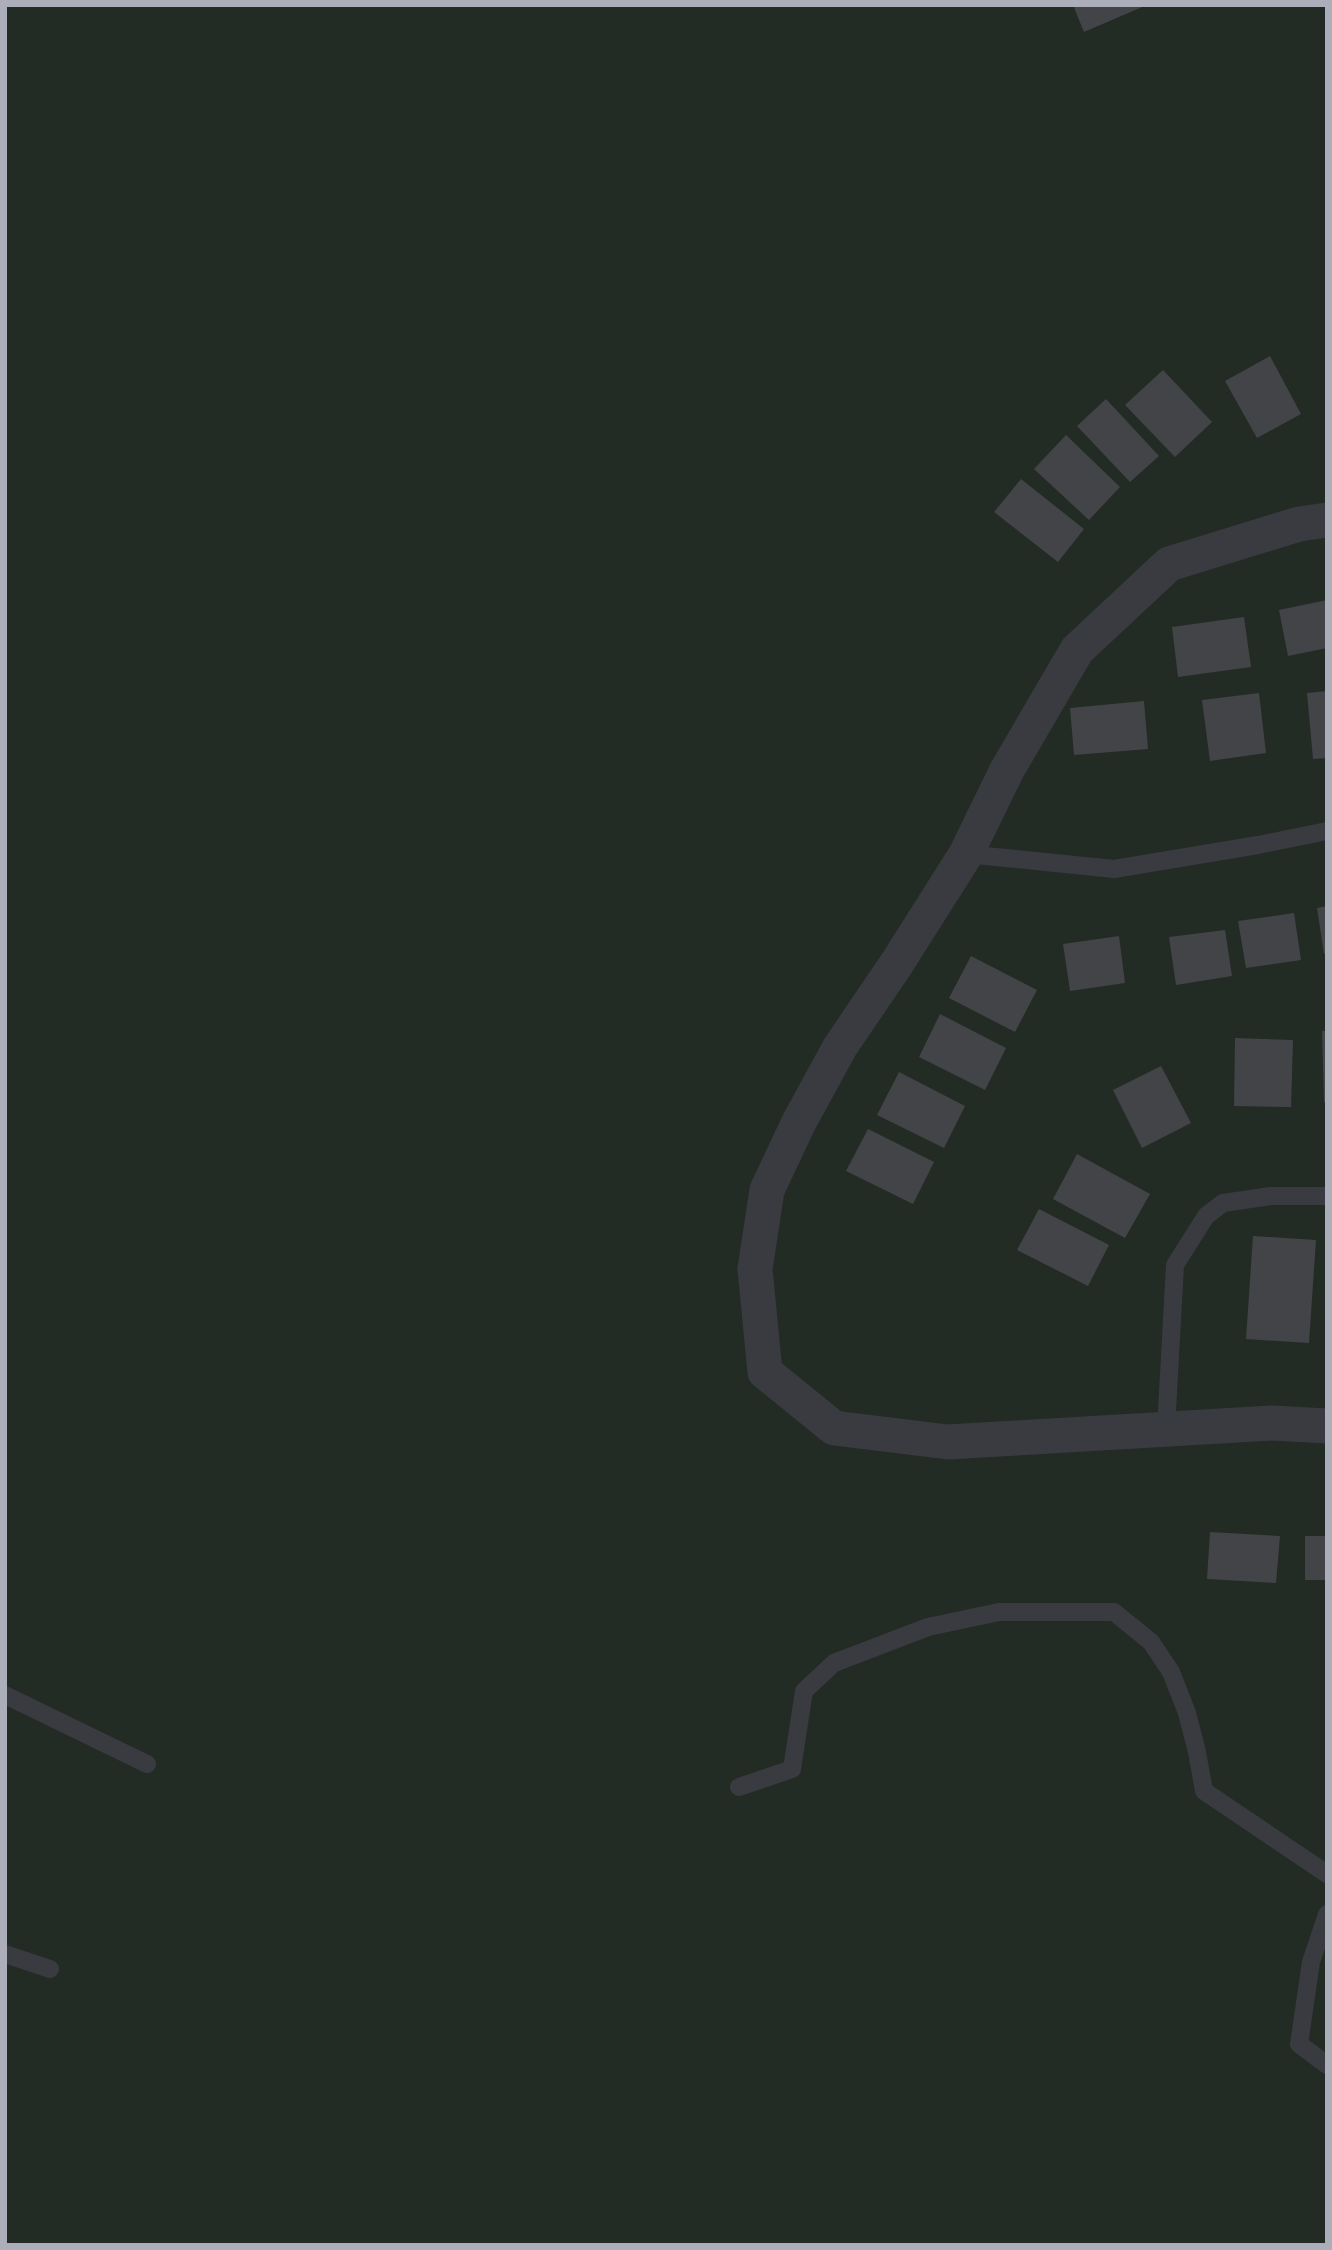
<svg xmlns="http://www.w3.org/2000/svg" width="1332" height="2250" viewBox="0 0 1332 2250" font-family="Poppins,sans-serif">
<style>
.green{fill:#232b25}
.building{fill:#434448}
.lines{fill:none;stroke-linecap:round;stroke-linejoin:round}
.service{stroke:#3a3b40;stroke-width:18}
.minor{stroke:#3a3b40;stroke-width:35}
</style>
<rect width="100%" height="100%" fill="#19191b"/>
<path class="green" d="M5,5H1327V2245H5Z"/>
<path class="building" d="M1073,5H1147L1084,32Z
M1270,356L1301,414L1257,438L1225,381Z
M1163,370L1212,422L1175,457L1125,405Z
M1106,399L1159,456L1130,482L1077,426Z
M1066,435L1120,487L1089,520L1034,469Z
M1021,479L1084,529L1058,562L994,512Z
M1327,600V648L1288,656L1279,610Z
M1244,617L1251,667L1178,677L1172,627Z
M1327,691V758L1313,759L1307,693Z
M1259,693L1266,753L1210,761L1202,700Z
M1144,701L1148,749L1074,755L1070,708Z
M1327,906V954H1324L1317,908Z
M1294,913L1301,960L1246,968L1238,921Z
M1225,930L1232,976L1176,985L1169,937Z
M1119,936L1125,983L1070,991L1063,944Z
M971,956L1037,990L1015,1032L949,998Z
M940,1014L1006,1048L985,1090L919,1057Z
M1322,1031H1327V1102H1324Z
M1235,1038L1293,1040L1291,1107L1234,1106Z
M1161,1066L1191,1123L1142,1148L1113,1090Z
M899,1072L965,1106L944,1148L877,1115Z
M868,1129L934,1162L913,1204L846,1171Z
M1077,1154L1150,1194L1125,1238L1053,1199Z
M1039,1209L1109,1245L1088,1286L1017,1250Z
M1253,1236L1316,1240L1309,1343L1246,1339Z
M1210,1532L1280,1536L1276,1583L1207,1579Z
M1305,1536H1327V1580H1305Z"/>
<g class="lines">
<path class="service" d="M966,854L1114,869L1258,845L1327,831
M1166,1429L1175,1265L1206,1216L1223,1203L1271,1196H1327
M5,1695L147,1764
M739,1787L792,1769L804,1691L834,1663L928,1627L999,1612H1114L1151,1642L1171,1672L1187,1713L1197,1752L1204,1791L1327,1874
M1327,1914L1311,1962L1299,2044L1327,2065
M5,1954L50,1969"/>
<path class="minor" d="M1327,520L1299,524L1169,564L1077,650L1007,770L966,854L897,963L840,1047L799,1122L767,1190L755,1269L765,1372L834,1428L948,1442L1272,1423L1327,1426"/>
</g>
<rect width="1332" height="2250" fill="none" stroke="#acafba" stroke-width="14"/>
</svg>
